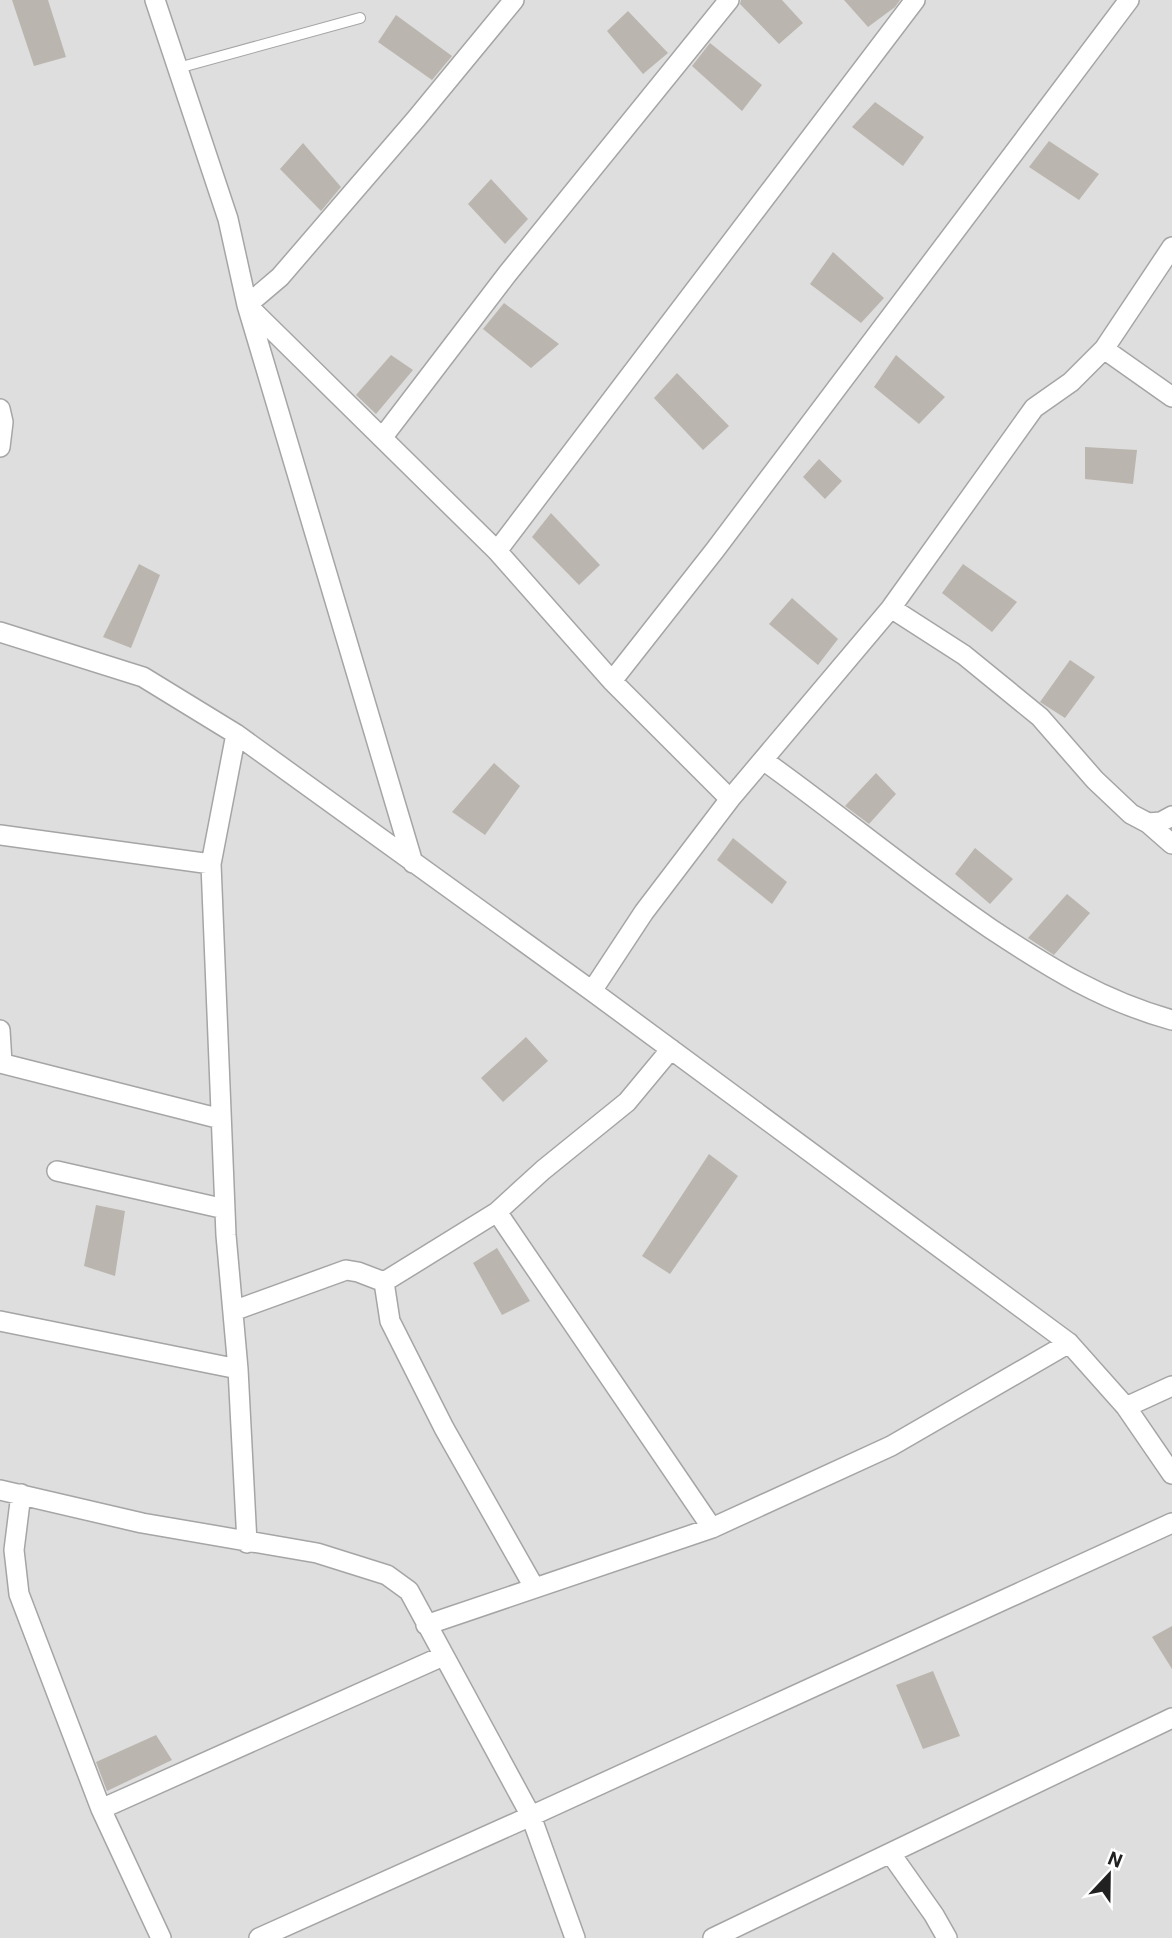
<svg xmlns="http://www.w3.org/2000/svg" width="1172" height="1938" viewBox="0 0 1172 1938" font-family="Roboto,sans-serif">
<style>
.residential{fill:#dfdede}
.building{fill:#bab5ae}
.lines{fill:none;stroke-linecap:round;stroke-linejoin:round}
.lane-casing{stroke:#a5a5a5;stroke-width:12}
.street-casing{stroke:#a5a5a5;stroke-width:22}
.lane{stroke:#fff;stroke-width:10}
.street{stroke:#fff;stroke-width:19}
</style>
<rect width="100%" height="100%" fill="#f1efe9"/>
<path class="residential" d="M0,0H1172V1938H0Z"/>
<path class="building" d="M12,0H48L66,57L34,66Z
M741,0H782L803,23L779,44L740,4Z
M844,0H900L895,7L868,27Z
M628,11L668,53L643,74L607,31Z
M396,15L452,56L432,80L378,42Z
M710,43L762,85L742,111L692,66Z
M875,102L924,137L903,166L852,127Z
M1049,141L1099,174L1079,200L1029,167Z
M303,143L341,187L321,211L280,169Z
M491,179L528,219L505,244L468,204Z
M833,252L884,298L861,323L810,284Z
M504,303L559,344L531,368L483,329Z
M391,355L413,370L376,414L356,395Z
M896,355L945,397L919,424L874,387Z
M677,373L729,426L703,450L654,398Z
M1085,447L1137,450L1133,484L1085,479Z
M819,459L842,481L825,499L803,477Z
M551,513L600,565L579,585L532,537Z
M139,564L160,575L131,648L103,637Z
M963,564L1017,602L992,632L942,593Z
M792,598L838,639L818,665L769,624Z
M1070,660L1095,677L1065,718L1040,702Z
M494,763L520,786L485,835L452,812Z
M876,773L896,794L869,824L845,806Z
M733,838L787,882L772,904L717,860Z
M975,848L1013,879L990,904L955,874Z
M1067,894L1090,913L1054,955L1028,938Z
M526,1037L548,1061L503,1102L481,1078Z
M709,1154L738,1176L670,1274L642,1256Z
M96,1205L125,1211L115,1276L84,1266Z
M497,1248L530,1301L502,1315L473,1263Z
M1172,1626V1669L1152,1637Z
M933,1671L960,1736L923,1749L896,1685Z
M156,1735L172,1760L107,1791L96,1762Z"/>
<g class="lines">
<defs>
<path id="lane" d="M178,68L360,18"/>
<path id="street" d="M155,0L228,219L247,305L413,863
M514,0L416,119L280,277L247,305L497,551L612,681L730,799
M1104,349L1172,397
M0,409L3,422L0,447
M382,438L508,273L729,0
M497,551L915,0
M891,608L964,655L1040,717L1095,780L1131,814L1148,823L1161,822L1172,816
M0,632L143,677L236,734L592,991L1069,1343L1126,1407L1172,1474
M612,681L715,550L1129,0
M236,734L211,864L226,1235L238,1369L247,1543
M763,760C840,815 913,876 991,929C1050,968 1103,1001 1172,1020
M1148,823L1172,844
M0,835L211,864
M592,991L644,912L730,799L891,608L1034,408L1071,382L1104,349L1172,247
M0,1030L2,1063
M0,1063L221,1119
M57,1171L225,1209
M497,1212L712,1528
M384,1282L497,1212L543,1170L627,1102L671,1049
M384,1282L390,1321L444,1428L534,1587
M233,1311L346,1270L358,1272L384,1282
M0,1321L238,1369
M1126,1407L1172,1386
M0,1490L142,1523L317,1553L387,1575L409,1591L531,1816L575,1938
M21,1494L14,1550L19,1594L101,1809L161,1938
M426,1625L712,1528L891,1446L1069,1343
M101,1809L443,1656
M891,1854L934,1915L947,1938
M259,1938L531,1816L1172,1523
M713,1938L1172,1718"/>
</defs>
<use href="#lane" class="lane-casing"/>
<use href="#street" class="street-casing"/>
<use href="#lane" class="lane"/>
<use href="#street" class="street"/>
</g>
<g transform="translate(1109 1875) rotate(22)" stroke="#ffffff" stroke-width="5" paint-order="stroke">
<path d="M0-5L12 26L0 18L-12 26Z" fill="#212121"/>
<text y="-10" font-size="19" font-weight="bold" text-anchor="middle" fill="#212121">N</text>
</g>
</svg>
